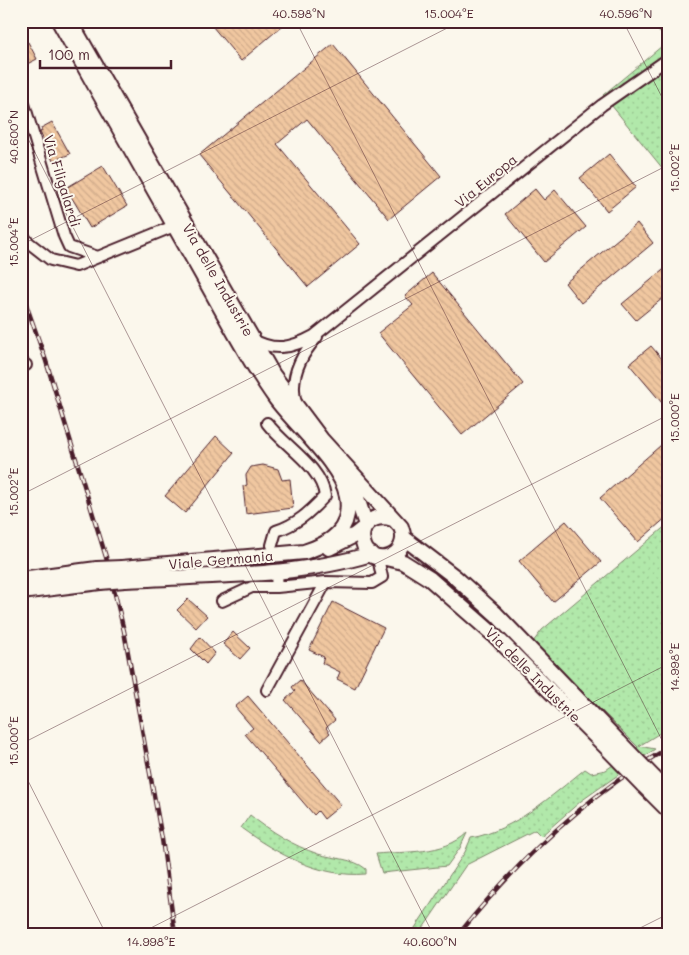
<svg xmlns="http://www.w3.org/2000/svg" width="689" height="955" viewBox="0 0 689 955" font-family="Mali,sans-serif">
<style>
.grass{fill:url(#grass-dots);stroke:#7e846a}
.building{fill:url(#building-back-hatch);stroke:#4a1f2b}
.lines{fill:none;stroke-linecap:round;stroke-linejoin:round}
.street-casing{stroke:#4a1f2b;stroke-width:14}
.secondary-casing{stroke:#4a1f2b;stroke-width:18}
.street{stroke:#fbf7ec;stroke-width:10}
.secondary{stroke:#fbf7ec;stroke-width:14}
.rail-casing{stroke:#4a1f2b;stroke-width:4.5}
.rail{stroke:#fbf7ec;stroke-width:2.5;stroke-dasharray:8;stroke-linecap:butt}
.secondary-bridge-casing{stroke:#4a1f2b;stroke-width:18;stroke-linecap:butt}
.secondary-bridge{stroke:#fbf7ec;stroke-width:14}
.ticks{fill:none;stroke:#4a1f2b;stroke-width:1;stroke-opacity:0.45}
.labels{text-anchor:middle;stroke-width:4;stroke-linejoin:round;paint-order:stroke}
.street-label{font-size:14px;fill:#4a1f2b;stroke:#fbf7ec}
.neatline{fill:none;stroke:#4a1f2b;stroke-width:2}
.ticks-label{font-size:12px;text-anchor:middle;fill:#4a1f2b}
</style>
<defs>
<pattern id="grass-dots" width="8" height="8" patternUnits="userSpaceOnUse" patternTransform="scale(1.25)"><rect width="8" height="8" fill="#b1e8aa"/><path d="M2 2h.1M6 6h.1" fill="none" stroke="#9ac792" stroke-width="1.8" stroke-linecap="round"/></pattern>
<pattern id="building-back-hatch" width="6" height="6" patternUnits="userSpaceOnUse" patternTransform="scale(1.25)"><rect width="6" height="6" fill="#f0c7a0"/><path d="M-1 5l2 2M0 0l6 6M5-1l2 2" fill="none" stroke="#cfaa8a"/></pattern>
</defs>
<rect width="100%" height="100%" fill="#fbf7ec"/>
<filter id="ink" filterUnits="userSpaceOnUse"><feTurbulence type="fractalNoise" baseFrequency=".02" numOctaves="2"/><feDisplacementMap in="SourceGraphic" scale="10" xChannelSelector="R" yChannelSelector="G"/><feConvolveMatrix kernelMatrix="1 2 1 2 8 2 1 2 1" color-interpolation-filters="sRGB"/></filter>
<g filter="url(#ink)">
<path class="grass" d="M651,21H668V27L660,33Z
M668,41V175L603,95Z
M668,524V728L639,746L655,749L581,801L541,836L535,830L466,865L419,934H411L465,852L471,838C515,830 551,796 585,769L591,773L606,770L638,747L533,642L542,630Z
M250,815C271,832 292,845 318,854C334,859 353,858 366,869V874C320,878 277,854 241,828Z
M467,833L460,848L447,866L382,873L376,854C406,851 443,855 467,833Z"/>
<path class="building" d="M208,21H288L241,61Z
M28,42L37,59L21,67V45Z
M333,44L441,176L389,219L307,119L277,144L360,244L308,287L199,155Z
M52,122L70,154L53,161L40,132L42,131L41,128Z
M609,154L636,187L607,211L580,178Z
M103,166L127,206L90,228L66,188Z
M535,189L544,200L555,190L586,227L544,262L505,214Z
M637,223L653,243L581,303L565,283Z
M668,266V294L636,320L622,304Z
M432,273L523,384L462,435L378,333L413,305L405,296Z
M651,346L668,366V410L629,364Z
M216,436L234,453L185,513L165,496Z
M668,439V516L638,542L600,498Z
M263,465L278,469L282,480L290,479L293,508L246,514L243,486L247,485L246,475L251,467Z
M566,521L601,562L553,602L519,561Z
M188,599L207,616L196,628L177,610Z
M333,602L384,628L355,688L337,679L340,672L322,663L324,657L309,650Z
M233,632L250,648L240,659L223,644Z
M200,637L215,653L206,664L191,649Z
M300,680L335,720L326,728L330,733L321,741L285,700L295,691L292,687Z
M248,696L341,805L324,819L318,811L314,815L245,734L253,728L235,707Z"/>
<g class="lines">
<defs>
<path id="street" d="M21,94L64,236L69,247L98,257
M21,233L28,242L51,260L76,266L174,226
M252,339C274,352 292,348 314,336L602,105L668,59
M21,365H26
M296,403C289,378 300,356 317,337
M267,423C285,447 321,466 325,496C309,513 297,524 276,531L272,545
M276,576L277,587L326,582
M222,601L252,587H277
M267,690L326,582L372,583L382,577L378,558"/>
<path id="secondary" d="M59,21C105,104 152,186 199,269C224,313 247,358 276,399C296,426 342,465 347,496C352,530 332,543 304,552L122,568
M70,21L273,375L321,439L401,527C413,558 369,571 363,542C361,535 363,528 368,523C375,516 384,516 393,519
M346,481L354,489L366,525
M404,538L455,577L496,614L620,743
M329,548L355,535L365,527
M386,558L403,562L430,579L495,636L609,750
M21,579L97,569
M125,580C206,575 292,578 371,554
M21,592L100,582
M654,778L668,793
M643,785L668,810"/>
</defs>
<use href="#street" class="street-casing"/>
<use href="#secondary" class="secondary-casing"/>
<use href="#street" class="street"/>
<use href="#secondary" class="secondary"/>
<defs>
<path id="rail" d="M21,290L46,361L106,557L124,631L162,839L175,934
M459,934C518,860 586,796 668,748"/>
</defs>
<use href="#rail" class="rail-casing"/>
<use href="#rail" class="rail"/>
<defs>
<path id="secondary-bridge" d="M97,569L122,568
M100,582L125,580
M620,743L654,778
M609,750L643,785"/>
</defs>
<use href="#secondary-bridge" class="secondary-bridge-casing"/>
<use href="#secondary-bridge" class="secondary-bridge"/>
</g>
</g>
<path class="ticks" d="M296,21L668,752M623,21L668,109M21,125L433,934M21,245L461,21M21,495L668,165M21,744L668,415M21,767L106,934M139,934L668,664M628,934L668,914"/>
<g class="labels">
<g class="street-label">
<text transform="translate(62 181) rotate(73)" y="5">Via Filigalardi</text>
<text transform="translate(486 181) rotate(-39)" y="5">Via Europa</text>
<text transform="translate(218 280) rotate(60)" y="5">Via delle Industrie</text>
<text transform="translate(221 560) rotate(-5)" y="5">Viale Germania</text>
<text transform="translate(533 675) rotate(45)" y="5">Via delle Industrie</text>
</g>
</g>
<rect width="689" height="955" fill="none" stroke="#fbf7ec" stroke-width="55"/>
<path d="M40 60v8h131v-8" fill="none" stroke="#4a1f2b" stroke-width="2.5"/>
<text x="48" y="60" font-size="15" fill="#4a1f2b" stroke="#fbf7ec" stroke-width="4" paint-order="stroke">100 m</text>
<rect x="28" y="28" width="634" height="900" class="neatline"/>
<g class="ticks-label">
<text x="299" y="18">40.598°N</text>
<text x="449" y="18">15.004°E</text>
<text x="626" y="18">40.596°N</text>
<text transform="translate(14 137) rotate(-90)" y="4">40.600°N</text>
<text transform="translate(675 168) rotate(-90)" y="4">15.002°E</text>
<text transform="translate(14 242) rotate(-90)" y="4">15.004°E</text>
<text transform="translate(675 418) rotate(-90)" y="4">15.000°E</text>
<text transform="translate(14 492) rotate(-90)" y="4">15.002°E</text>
<text transform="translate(675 667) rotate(-90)" y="4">14.998°E</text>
<text transform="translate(14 741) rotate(-90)" y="4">15.000°E</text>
<text x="151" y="946">14.998°E</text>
<text x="430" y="946">40.600°N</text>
</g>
</svg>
